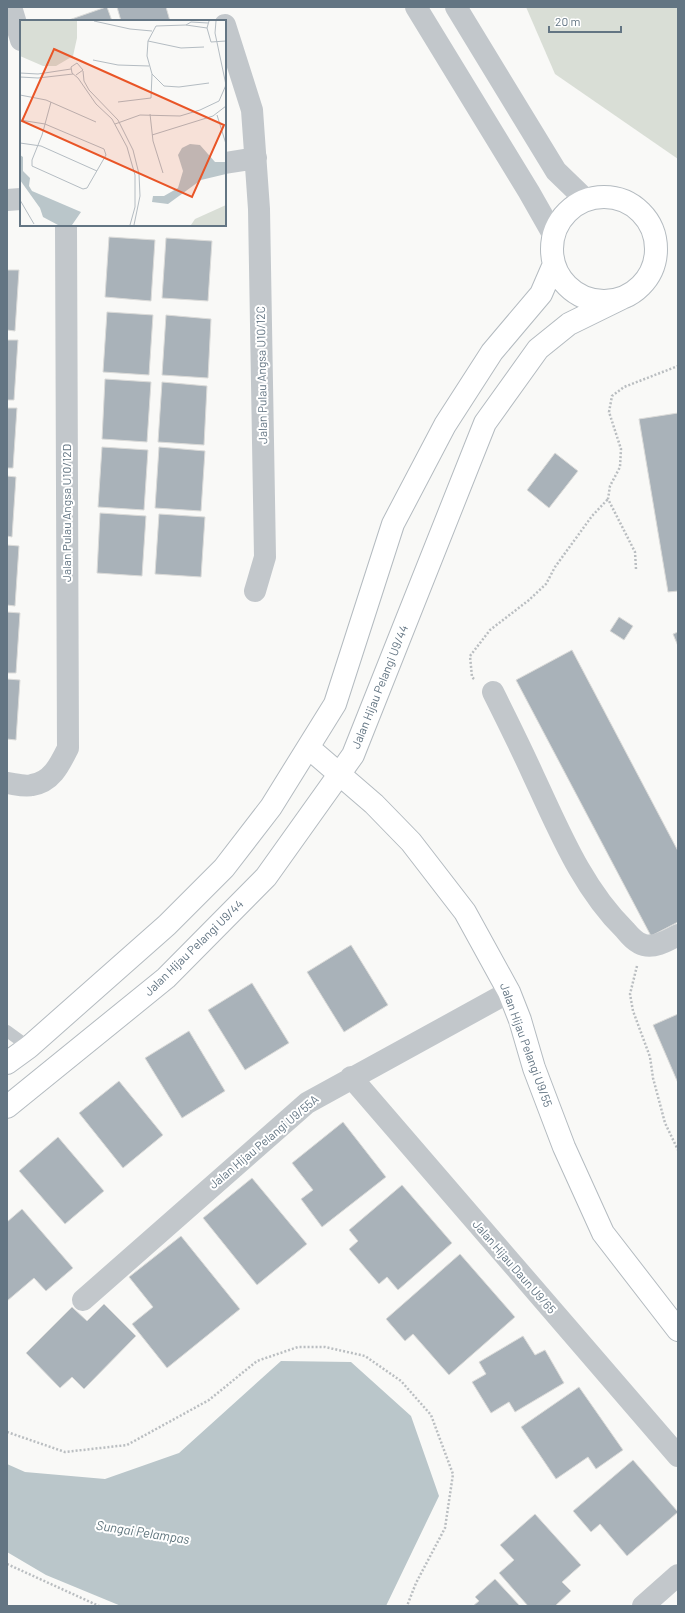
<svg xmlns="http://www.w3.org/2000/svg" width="685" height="1613" viewBox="0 0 685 1613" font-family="Barlow,sans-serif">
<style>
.green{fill:#d9ded6}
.water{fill:#bac6ca}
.building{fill:#a9b2b9;stroke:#dbdbd9}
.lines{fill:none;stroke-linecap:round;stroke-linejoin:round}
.secondary-casing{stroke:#b4bbc0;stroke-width:24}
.path{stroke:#babec1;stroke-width:2.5;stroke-dasharray:2 2;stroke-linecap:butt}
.lane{stroke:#c2c7cb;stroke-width:12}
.street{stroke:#c2c7cb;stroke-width:22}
.secondary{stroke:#fff;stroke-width:22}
.labels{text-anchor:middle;stroke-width:4;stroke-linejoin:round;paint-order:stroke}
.street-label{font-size:12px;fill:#637583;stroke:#fff}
.water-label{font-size:13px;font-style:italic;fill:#5e747c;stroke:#fff}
.inset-road{fill:none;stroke:#b4bcc2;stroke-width:1}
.view{fill:#e95527;fill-opacity:0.15;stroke:#e95527;stroke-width:2}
.inset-edge{fill:none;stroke:#637583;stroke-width:2}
</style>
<rect width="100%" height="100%" fill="#f9f9f7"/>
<path class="green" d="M526,7H678V159L555,74Z"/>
<path class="water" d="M281,1361L351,1362L411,1416L439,1496L386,1606H121L46,1575L7,1552V1464L25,1472L105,1479L179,1453Z"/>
<path class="building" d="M107,7L112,21H66L106,7Z
M117,7H166L170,21H121Z
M109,237L155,240L151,301L105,297Z
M166,238L212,241L208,301L162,298Z
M7,270H19L15,331L7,330Z
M107,312L153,315L149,375L103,372Z
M166,315L211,319L208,378L162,375Z
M7,340H18L14,400H7Z
M105,379L151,382L147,442L102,439Z
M162,382L207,386L204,445L158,442Z
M7,408H17L13,468H7Z
M678,413V591L668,592L639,419Z
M102,447L148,450L144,510L98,507Z
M159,447L205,451L201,511L155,508Z
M555,453L578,471L549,508L527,490Z
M7,476L16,477L12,537L7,536Z
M100,513L146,516L142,576L97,573Z
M159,514L205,517L201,577L155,574Z
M7,545L19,546L15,606L7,605Z
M7,612L20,613L16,673H7Z
M619,617L633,626L624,640L610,631Z
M678,632V646L673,634Z
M572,650L678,851V922L651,936L516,680Z
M7,679L20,680L16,740L7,739Z
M351,945L388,1005L344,1032L307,972Z
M252,983L289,1043L245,1070L208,1010Z
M678,1014V1083L653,1025Z
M189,1031L225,1091L182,1118L145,1058Z
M119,1081L163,1135L123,1168L79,1113Z
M343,1122L386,1177L322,1227L301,1199L313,1190L292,1163Z
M58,1137L104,1191L65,1224L19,1171Z
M252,1178L307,1244L257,1285L203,1218Z
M402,1185L452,1243L398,1290L387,1277L379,1284L349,1249L358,1241L349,1230Z
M22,1209L73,1268L46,1291L34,1278L7,1301V1222Z
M181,1236L240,1309L167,1368L132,1324L153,1307L129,1277Z
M460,1254L515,1317L449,1375L413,1334L405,1341L386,1319Z
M104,1304L136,1336L84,1389L72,1377L60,1388L26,1353L72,1307L87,1321Z
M523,1336L535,1355L545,1350L564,1383L515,1412L509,1402L491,1413L472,1382L486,1374L479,1362Z
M579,1387L623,1450L596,1469L588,1457L556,1479L521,1427Z
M633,1460L678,1512L627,1556L600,1524L591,1532L573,1511Z
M535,1514L581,1565L562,1582L571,1591L555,1606H528L499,1573L514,1560L500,1545Z
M495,1579L520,1606H473L479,1601L475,1597Z"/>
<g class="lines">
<defs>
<path id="secondary" d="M552 249a52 52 0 1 1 104 0a52 52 0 1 1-104 0Z
M309,748L374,804L411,842L465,912L509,992L520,1020L534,1068L564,1147L603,1233L678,1330
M7,1063L29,1047L167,925L224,868L271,807L335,704L393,524L445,425L492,352L541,294L554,264
M7,1107L166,978L266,877L353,755L485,423L538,349L569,324L622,298"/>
</defs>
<use href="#secondary" class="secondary-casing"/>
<path class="path" d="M636,569L635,552L608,499L610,486L620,467L621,449L609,412L612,396L624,387L678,366
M474,679L472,677L470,656L490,630L529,600L546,584L555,567L592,516L608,499
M637,966L630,994L633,1011L650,1057L653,1078L665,1123L678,1150
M7,1432L65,1452L127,1445L209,1400L257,1361L298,1347H325L365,1356L401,1381L431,1415L453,1474L445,1528L416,1583L407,1606
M7,1564L99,1606"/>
<path class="lane" d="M7,1031L29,1047"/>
<path class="street" d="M11,7L21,40
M416,7L529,192L554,236
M456,7L556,171L586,200
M225,25L252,110L259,209L265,557L255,591
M225,163L256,158
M7,200L21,199
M493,692C507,720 521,748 534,777C559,830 582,888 625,930C630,936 636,943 644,945C656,948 668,940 678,935
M7,783C15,784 25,787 32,785C52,782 60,764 68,748L66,225
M351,1077L678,1456
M83,1300L307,1103L509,992
M643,1606L678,1575"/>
<use href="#secondary" class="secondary"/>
</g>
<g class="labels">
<g class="street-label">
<text transform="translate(262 375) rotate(-91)" y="4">Jalan Pulau Angsa U10/12C</text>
<text transform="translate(67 513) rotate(-90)" y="4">Jalan Pulau Angsa U10/12D</text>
<text transform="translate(380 687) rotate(-68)" y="4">Jalan Hijau Pelangi U9/44</text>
<text transform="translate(194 948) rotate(-44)" y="4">Jalan Hijau Pelangi U9/44</text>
<text transform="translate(526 1045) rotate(70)" y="4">Jalan Hijau Pelangi U9/55</text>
<text transform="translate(264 1142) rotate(-40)" y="4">Jalan Hijau Pelangi U9/55A</text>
<text transform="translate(514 1267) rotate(49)" y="4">Jalan Hijau Daun U9/65</text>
</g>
<g class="water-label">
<text transform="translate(143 1532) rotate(9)" y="5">Sungai Pelampas</text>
</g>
</g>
<g transform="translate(20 20)">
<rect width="206" height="206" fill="#f9f9f7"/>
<path d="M0,1H57V18L53,36L36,46H23L0,36ZM206,185V205H171L175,199Z" fill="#d9ded6"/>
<path d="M170,124L180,125L195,142H206V154L181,160L148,184L132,182L133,176H144L158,168L163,151L158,135L162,128ZM0,135L3,137V151L10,158L9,166L12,171L61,192L52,205H38L23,197L20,188L0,160Z" fill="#bac6ca"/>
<path class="inset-road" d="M74,1L110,9L132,11M189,1L187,8L191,22L206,21M166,5L171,2L188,3M187,8L166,5L136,6L128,21L127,36L132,54L144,66L159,67L189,63M128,21L161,28L184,27M73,40L98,45L129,46M63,51L64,61L69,70L98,100L113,130L119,154L120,176L114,205M0,53L18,54L51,49M56,55L63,50L57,43L51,47L52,53L58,58L76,84L92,99L107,127L115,155V187L110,205M0,57L18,58L53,54M0,75L26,80L76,102M98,82L131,78L132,54M130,94L133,121L143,153M197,95L206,124M0,100L25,104L84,129L86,135L67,168L63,169L12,146V140L22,115L24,108L25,104L31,82M95,104L120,95L160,96L180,90L199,81L206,65L195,13L196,1M132,115L193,96L206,86M0,123L21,126L77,151M0,180L14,204"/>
<path class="view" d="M34,29L204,105L172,177L2,101Z"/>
<rect width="206" height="206" class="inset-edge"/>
</g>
<rect width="685" height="1613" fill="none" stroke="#637583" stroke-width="16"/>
<path d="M549 26v6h72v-6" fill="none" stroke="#637583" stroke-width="2"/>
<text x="555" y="26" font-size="12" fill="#637583" stroke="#ffffff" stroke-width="3" paint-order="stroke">20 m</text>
</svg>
